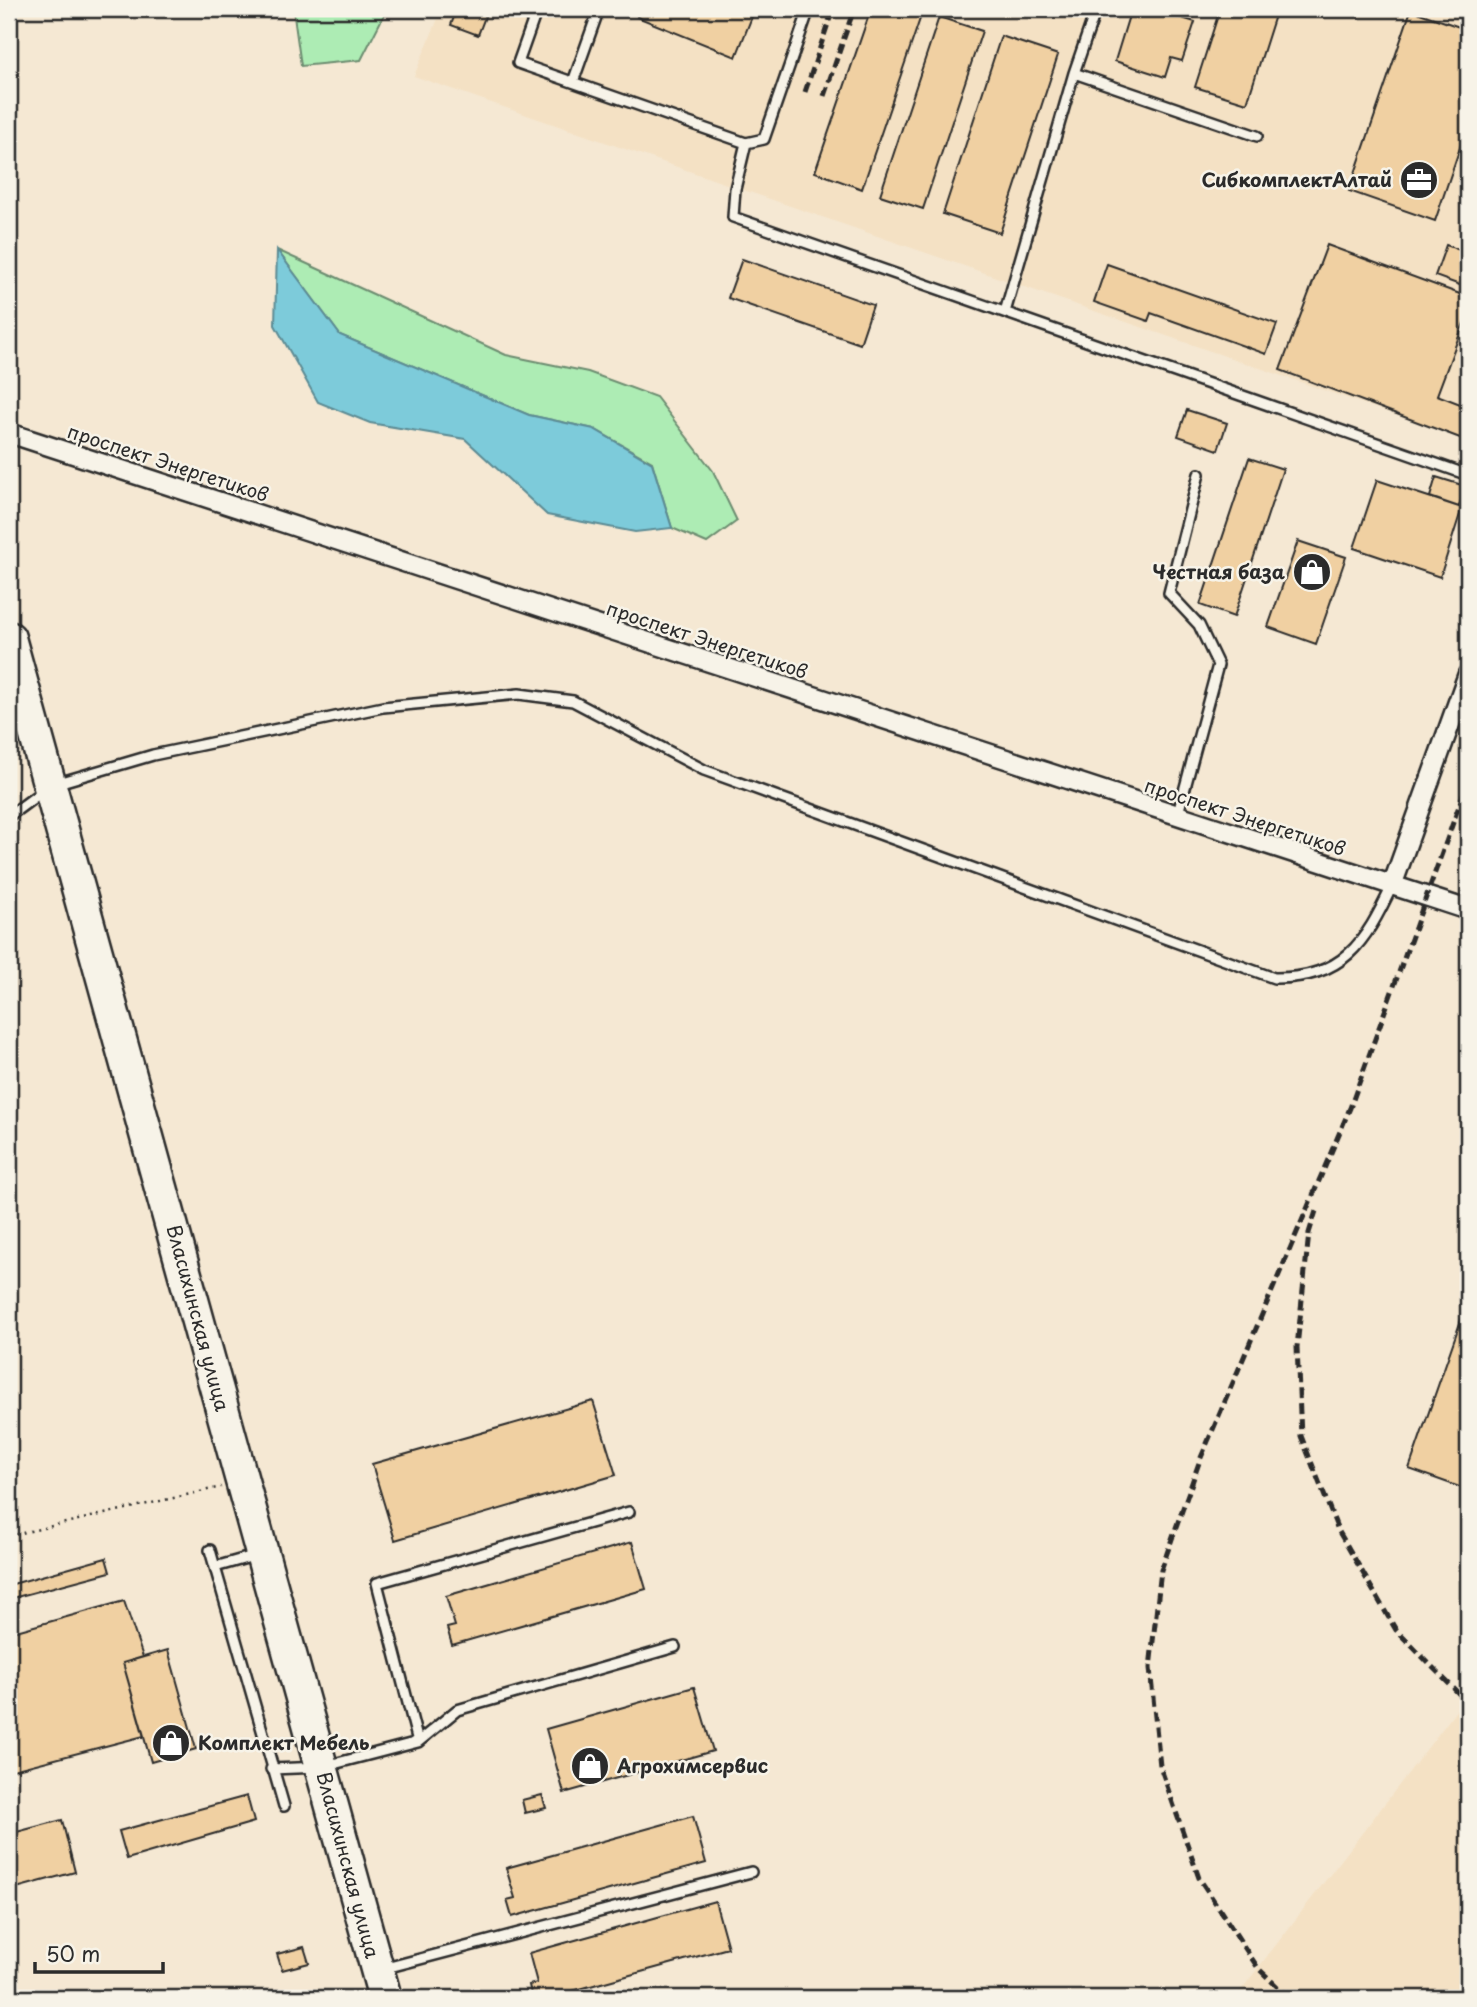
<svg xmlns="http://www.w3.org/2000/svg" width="1477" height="2007" viewBox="0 0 1477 2007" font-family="'Playpen Sans',sans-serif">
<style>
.built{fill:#f4e1c4}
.green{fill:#adecb4;stroke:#6c8c70;stroke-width:2}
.water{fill:#7dcbda;stroke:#5c8b94;stroke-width:2}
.building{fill:#f0d0a2;stroke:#2b2b2b;stroke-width:2}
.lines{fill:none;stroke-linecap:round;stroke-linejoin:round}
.lane-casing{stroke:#2b2b2b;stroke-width:14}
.street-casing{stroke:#2b2b2b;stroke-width:23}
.highway-casing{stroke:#2b2b2b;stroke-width:37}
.path{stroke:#2b2b2b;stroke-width:2.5;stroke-dasharray:2 5;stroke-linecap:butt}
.lane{stroke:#f7f3e8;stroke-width:9}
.street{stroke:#f7f3e8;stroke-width:18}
.highway{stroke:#f7f3e8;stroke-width:32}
.rail{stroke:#2b2b2b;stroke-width:5;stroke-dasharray:10 5;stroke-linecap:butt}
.labels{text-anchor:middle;stroke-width:5;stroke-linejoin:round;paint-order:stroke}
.poi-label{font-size:19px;font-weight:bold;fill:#2b2b2b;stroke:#f7f3e8;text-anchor:end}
.street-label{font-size:19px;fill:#2b2b2b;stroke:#f7f3e8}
</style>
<rect width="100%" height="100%" fill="#f5e8d3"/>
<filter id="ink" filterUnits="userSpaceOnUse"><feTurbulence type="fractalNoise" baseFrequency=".0143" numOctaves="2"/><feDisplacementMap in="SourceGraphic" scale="14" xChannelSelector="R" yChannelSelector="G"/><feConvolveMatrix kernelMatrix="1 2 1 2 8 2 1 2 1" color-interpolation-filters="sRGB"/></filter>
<g filter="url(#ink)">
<path class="built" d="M442,9H1468V440L414,76Z
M1468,1695V1998H1235L1443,1728Z"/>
<path class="green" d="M293,9H387L361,60L301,66Z
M277,250L506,355L588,372L656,397L713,471L737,521L707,543L672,528L652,462L594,429L529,415L340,335Z"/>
<path class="water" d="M277,250L340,335L529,415L594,429L652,463L672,528L635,532L547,515L465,439L370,423L318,402L275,325Z"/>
<path class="building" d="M457,9H488L478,35L451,25Z
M640,9H755L736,57L637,17Z
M871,9H910L922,13L862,189L815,172Z
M1131,9H1152L1195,22L1182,61L1171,58L1165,77L1115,61Z
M1220,9H1277L1247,103L1195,87Z
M1411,10L1468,30V124L1435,221L1349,191Z
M939,17L982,31L923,209L880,195Z
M1001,36L1058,55L1000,233L943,214Z
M1327,245L1468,297V312L1437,395L1468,407V441L1280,370Z
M1446,245L1468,253V288L1435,276Z
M742,259L873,305L860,344L728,298Z
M1107,264L1277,324L1266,354L1151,313L1148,321L1094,302Z
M1187,410L1227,423L1218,450L1178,436Z
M1249,458L1283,469L1234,617L1200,605Z
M1436,477L1465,486L1459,507L1430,497Z
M1377,480L1462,508L1440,577L1354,548Z
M1298,541L1346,557L1316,644L1268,627Z
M1468,1300V1490L1409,1469Z
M593,1401L616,1475L395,1540L372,1464Z
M632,1542L646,1589L452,1645L447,1628L455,1626L446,1596Z
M106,1558L110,1572L9,1599V1585Z
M124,1601L143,1657L123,1663L144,1736L9,1771V1633Z
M168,1650L196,1749L151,1762L123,1663Z
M694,1687L713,1751L564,1793L546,1729Z
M542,1795L546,1808L525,1813L522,1800Z
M247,1796L254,1822L127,1859L119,1831Z
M693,1816L706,1863L512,1917L507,1900L515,1898L506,1868Z
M62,1820L75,1872L9,1890V1834Z
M715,1901L728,1948L547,1998H532L529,1985L537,1983L529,1953Z
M304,1947L309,1963L282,1970L277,1954Z"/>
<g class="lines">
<defs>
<path id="lane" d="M809,9L764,139L746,143L735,189L733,217L1468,475
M535,15L518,63L746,143
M1074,73L1257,136
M573,82L599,9
M1005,312L1074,73L1096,9
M9,816L51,785L153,755L383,707L519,694L573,701L704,770L1274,978C1343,979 1365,943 1392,886
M1177,817L1218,665L1199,625L1169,593L1199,474
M210,1550L284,1806
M215,1567L257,1555
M418,1742L377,1583L629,1512
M271,1769L322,1767L418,1742L457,1710L675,1647
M382,1969L751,1872"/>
<path id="street" d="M9,433L1468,910
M1392,886L1468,674"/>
<path id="highway" d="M9,638L385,1998"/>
</defs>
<use href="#lane" class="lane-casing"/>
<use href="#street" class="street-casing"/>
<use href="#highway" class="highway-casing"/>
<path class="path" d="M9,1536L221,1487"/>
<use href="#lane" class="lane"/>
<use href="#street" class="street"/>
<use href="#highway" class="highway"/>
<path class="rail" d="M805,92L833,9
M824,96L854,9
M1316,1211L1309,1233L1297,1347L1301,1436L1338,1530L1396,1630L1468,1703
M1289,1998L1258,1968L1199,1878L1160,1766L1150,1668L1161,1570L1200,1460L1350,1108L1468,781"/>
</g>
</g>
<defs>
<symbol id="office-disc" viewBox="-11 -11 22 22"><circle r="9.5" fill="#2b2b2b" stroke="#f7f3e8"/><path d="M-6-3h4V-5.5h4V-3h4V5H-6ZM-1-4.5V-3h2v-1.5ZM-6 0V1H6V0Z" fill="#fff"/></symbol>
<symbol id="shop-disc" viewBox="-11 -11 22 22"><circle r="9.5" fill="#2b2b2b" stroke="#f7f3e8"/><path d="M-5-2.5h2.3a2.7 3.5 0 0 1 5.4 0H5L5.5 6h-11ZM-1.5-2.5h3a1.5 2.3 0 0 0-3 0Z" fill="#fff"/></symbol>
</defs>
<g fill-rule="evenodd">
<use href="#office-disc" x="1397" y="158" width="44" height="44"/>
<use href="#shop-disc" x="1290" y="550" width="44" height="44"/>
<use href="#shop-disc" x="149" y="1721" width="44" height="44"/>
<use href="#shop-disc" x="568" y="1744" width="44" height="44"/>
</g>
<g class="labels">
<g class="poi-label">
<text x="1392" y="187">СибкомплектАлтай</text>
<text x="1285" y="579">Честная база</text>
<text x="198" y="1750" text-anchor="start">Комплект Мебель</text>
<text x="617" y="1773" text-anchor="start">Агрохимсервис</text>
</g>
<g class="street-label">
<text transform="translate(168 463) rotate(18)" y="7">проспект Энергетиков</text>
<text transform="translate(707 640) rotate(18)" y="7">проспект Энергетиков</text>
<text transform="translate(1245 817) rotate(18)" y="7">проспект Энергетиков</text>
<text transform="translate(198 1318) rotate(75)" y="7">Власихинская улица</text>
<text transform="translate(348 1865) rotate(75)" y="7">Власихинская улица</text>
</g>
</g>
<rect width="1477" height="2007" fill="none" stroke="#f7f3e8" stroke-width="35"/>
<rect x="18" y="18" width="1442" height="1972" fill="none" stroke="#2b2b2b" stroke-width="2.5" filter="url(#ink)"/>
<path d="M35 1962v10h128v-10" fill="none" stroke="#2b2b2b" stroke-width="3.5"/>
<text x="46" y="1962" font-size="21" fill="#2b2b2b" stroke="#f7f3e8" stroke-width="5" paint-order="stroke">50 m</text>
</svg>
